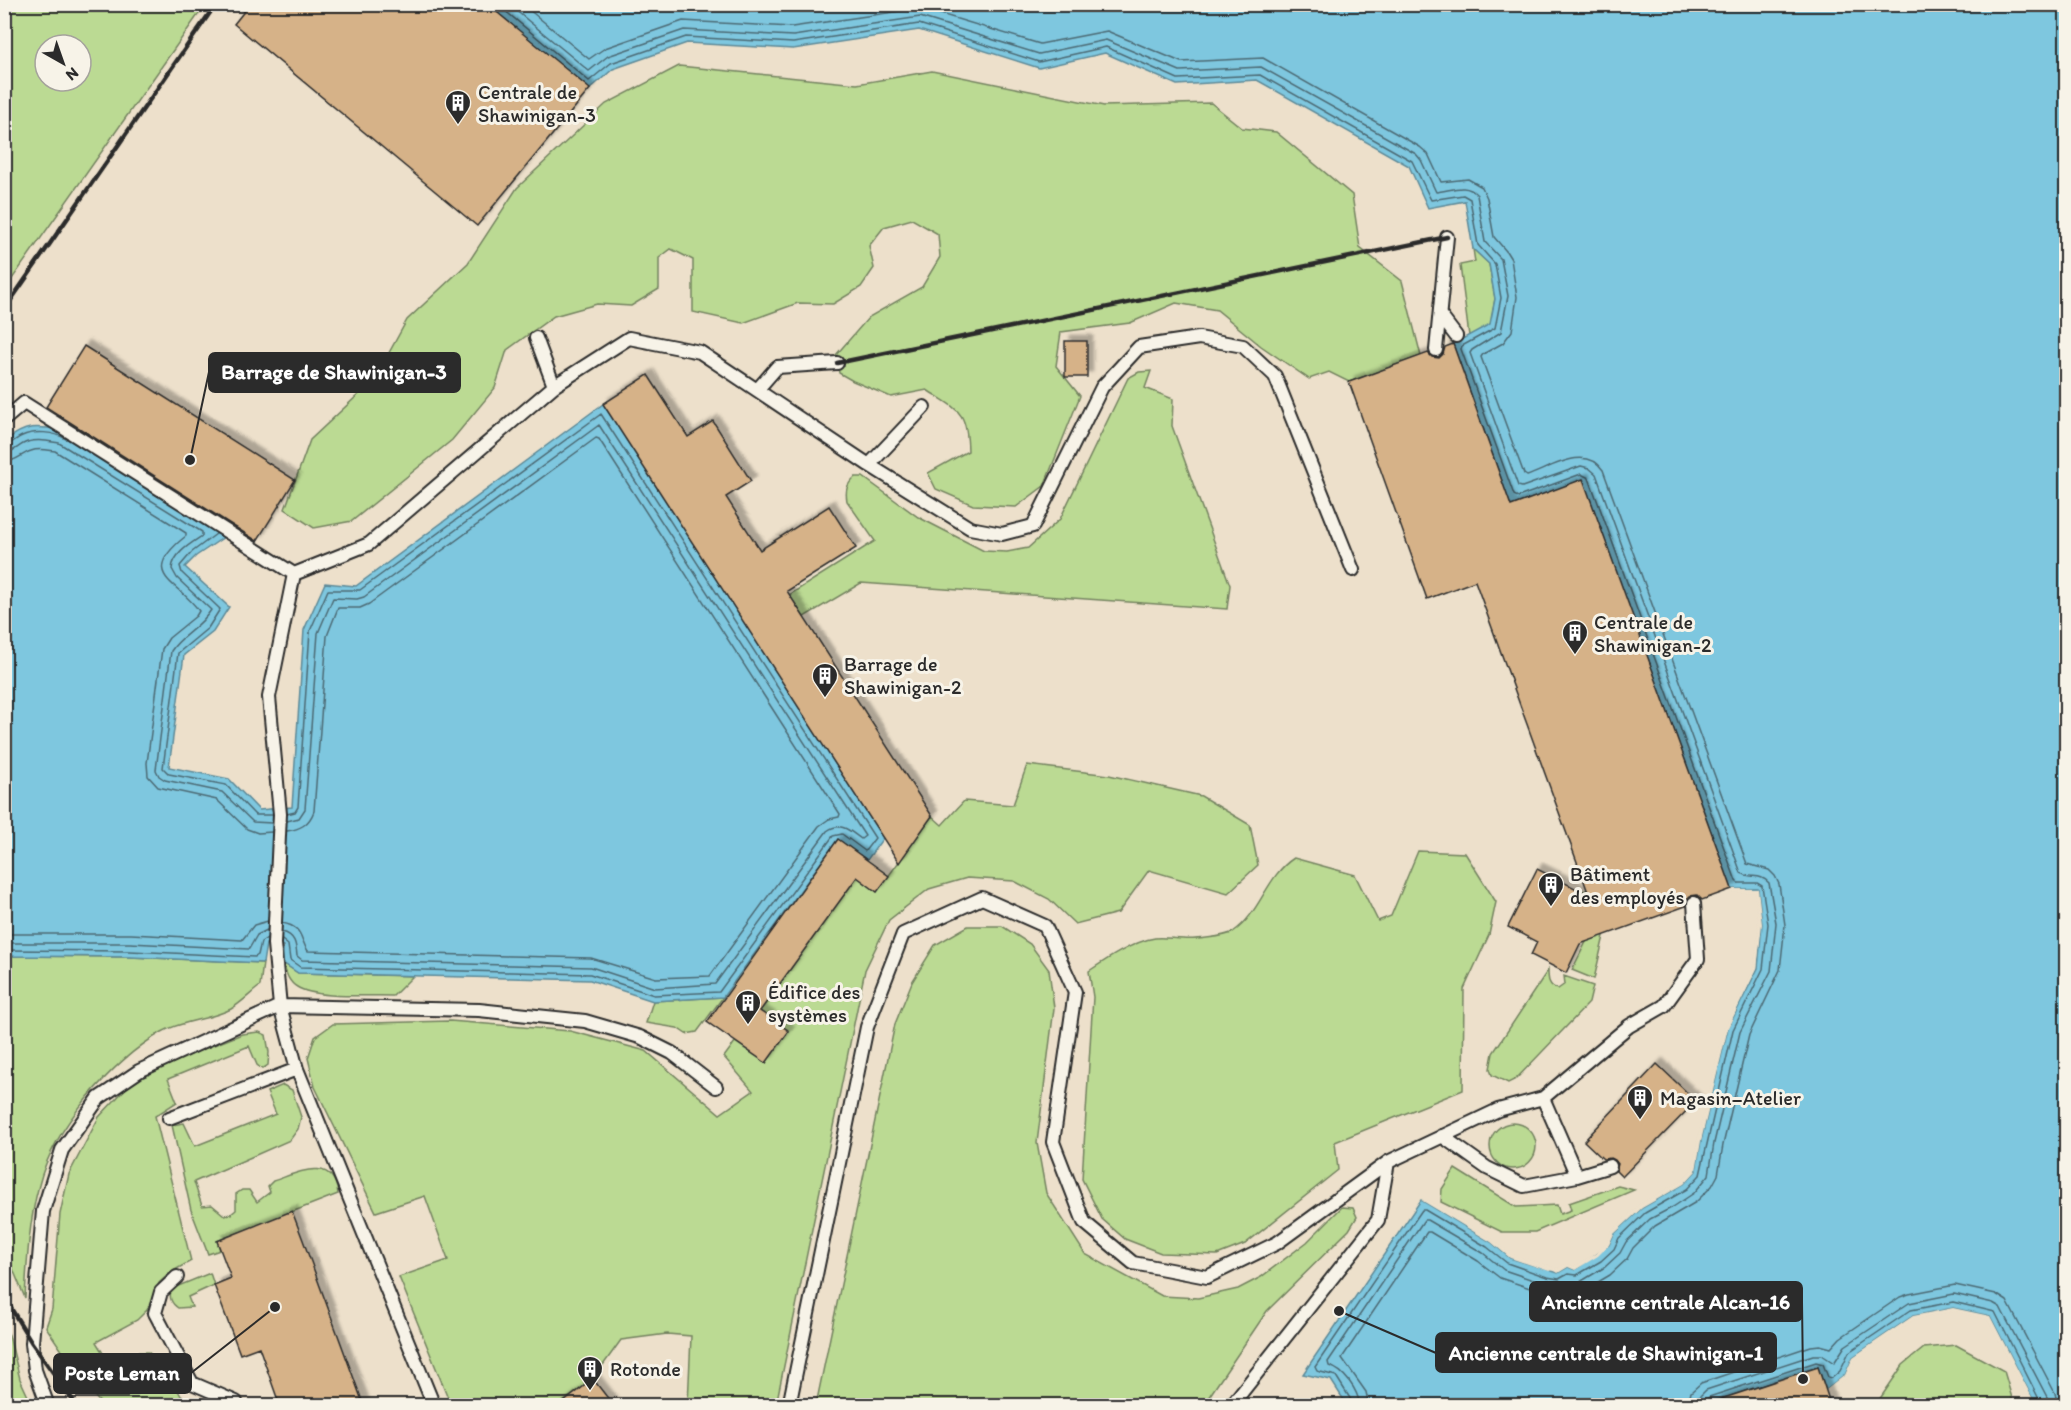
<svg xmlns="http://www.w3.org/2000/svg" width="2071" height="1410" viewBox="0 0 2071 1410" font-family="Itim,sans-serif">
<style>
.green{fill:#bbda93;stroke:#73825f;stroke-width:1.5;fill-rule:evenodd}
.water{fill:#7ec7df;stroke:#5d8997;stroke-width:1.5}
.pier{fill:#ede0cb}
.lines{fill:none;stroke-linecap:round;stroke-linejoin:round}
.shore{stroke:#4c6973;stroke-width:1.5}
.building{fill:#d6b288;stroke:#2b2b2b;stroke-width:1.5;filter:url(#shadow)}
.lane-casing{stroke:#2b2b2b;stroke-width:16}
.lane{stroke:#f7f3e8;stroke-width:12}
.rail{stroke:#2b2b2b;stroke-width:4.5}
.labels{text-anchor:middle;stroke-width:6;stroke-linejoin:round;paint-order:stroke}
.poi-label{font-size:20px;fill:#2b2b2b;stroke:#f7f3e8;text-anchor:start}
.leader{fill:none;stroke:#2b2b2b;stroke-width:2}
.callout-dot{fill:#2b2b2b;stroke:#f7f3e8;stroke-width:2}
.callout{fill:#2b2b2b;stroke:#2b2b2b;stroke-width:2}
.callout-label{font-size:21px;text-anchor:middle;font-weight:bold;fill:#fff}
</style>
<defs>
<filter id="shadow"><feDropShadow dx="5.5" dy="-5.5" stdDeviation="1.5" flood-color="#0004"/></filter>
</defs>
<rect width="100%" height="100%" fill="#ede0cb"/>
<filter id="ink" filterUnits="userSpaceOnUse"><feTurbulence type="fractalNoise" baseFrequency=".0167" numOctaves="2"/><feDisplacementMap in="SourceGraphic" scale="12" xChannelSelector="R" yChannelSelector="G"/><feConvolveMatrix kernelMatrix="1 2 1 2 8 2 1 2 1" color-interpolation-filters="sRGB"/></filter>
<g filter="url(#ink)">
<path class="green" d="M5,4L205,5L5,289L4,5ZM45,45H81V81H45Z
M679,66L857,84L932,71L1104,106L1211,103L1242,128L1276,132L1352,195L1360,248L1402,281L1421,356L1349,382L1329,372L1309,379L1261,346L1217,310L1176,303L1130,323L1061,332L1056,366L1080,396L1044,486L1016,507L973,505L936,489L928,473L968,451C967,410 959,411 927,390L891,397L853,381L839,373L836,355L869,317L922,287L940,257L938,234L912,219L884,227L869,246L874,268L861,287L833,304L798,303L743,323L693,312V260L671,249L659,258V289L631,306L597,304L554,316L507,350L495,388L452,440L352,521L314,528L285,509L310,440L374,380L407,320L468,263L517,188L606,104Z
M1473,249L1489,264L1495,298L1491,324L1469,336L1460,265L1475,262Z
M1151,371L1145,388L1173,399L1172,426L1230,585L1227,609L861,583L804,617L789,595L875,541L847,501C845,490 847,484 855,477H863L918,517L984,551L1007,552L1028,548L1060,519L1128,378L1139,372Z
M1027,765L1109,775L1201,796L1250,825L1258,865L1228,893L1149,870L1118,913L1075,924L1049,899L1014,881L967,878L929,889L889,920L865,970L776,1405H688L691,1336L667,1334L621,1340L593,1379L559,1405H451L399,1277L448,1260L425,1196L376,1212L315,1087L308,1058L315,1037L333,1024L450,1021L570,1031L646,1051L720,1114L753,1091L724,1057L735,1042L766,1063L789,1031L760,1011L857,877L877,892L932,816L942,825L964,801L1013,805Z
M1418,851L1465,853L1496,902L1489,935L1464,989L1463,1090L1335,1142L1338,1170L1245,1244L1217,1255L1161,1253L1125,1239L1102,1219L1082,1179L1093,997L1089,971C1107,959 1134,941 1155,938C1164,937 1174,939 1183,939C1193,940 1225,937 1233,932C1261,913 1266,876 1294,858L1355,875L1378,921L1391,916Z
M1587,890L1604,936L1594,979L1572,970L1590,934L1579,892Z
M968,926H1002L1030,944L1049,970L1054,1008L1037,1143L1046,1193L1085,1254L1162,1296L1198,1298L1238,1289L1261,1277L1307,1242L1342,1207L1353,1208L1357,1217L1349,1230L1267,1311L1204,1404L1205,1405H816L895,1024L912,982L935,945Z
M5,956L130,957L263,963L260,986C251,993 241,1003 231,1009C210,1020 183,1020 162,1032C112,1061 53,1128 39,1185C29,1221 27,1260 25,1298L5,1250Z
M283,963L298,973L413,976L393,996C370,995 316,999 297,987C288,982 286,972 283,963Z
M1548,970C1548,979 1548,986 1558,989L1565,984L1564,976L1593,986L1589,1003L1516,1079L1508,1083L1492,1075L1490,1069L1493,1053Z
M723,997L697,1032L686,1034L677,1028L646,1023L653,1001Z
M259,1032L266,1035L269,1052L268,1065L262,1069L257,1065L249,1046L168,1079L177,1102L155,1116L191,1261L171,1272L159,1283L147,1310L137,1320L96,1342L106,1358L128,1352H148L164,1365L181,1396L201,1405H102L85,1385L46,1327L52,1309L60,1214L69,1174L99,1117L129,1085L150,1070L242,1034Z
M283,1085L292,1090L301,1117L298,1129L290,1140L194,1182L202,1206L212,1205L224,1215L231,1214L236,1210V1194L242,1190H249L257,1202L270,1192L268,1186L273,1181C298,1173 333,1154 338,1194L217,1241L220,1250L208,1254L191,1210L172,1125L184,1123L195,1146L276,1114L267,1092Z
M1490 1146a23 23 0 1 1 46 0a23 23 0 1 1-46 0Z
M1455,1169L1516,1207L1557,1205L1560,1214L1571,1210L1569,1203L1618,1186L1634,1190L1535,1232H1502L1441,1202L1442,1189Z
M210,1273L214,1285L188,1297L192,1307L178,1308C171,1303 169,1298 171,1289Z
M4,1327L9,1335L20,1379L32,1405H5Z
M1956,1345L2004,1371L2014,1405H1864L1879,1400L1903,1365L1924,1348Z"/>
<path class="water" d="M487,5H2066V1405H2036L1990,1316L1953,1308L1913,1316L1853,1357L1845,1375L1826,1390L1818,1367L1702,1405H1347L1331,1380L1303,1374L1421,1200L1491,1242L1510,1258L1558,1273L1568,1267L1575,1270L1609,1245L1614,1234L1642,1208L1684,1184L1696,1171L1701,1141L1728,1028L1758,968L1762,924L1758,889H1732L1583,480L1511,506L1453,344L1490,324L1495,299L1489,264L1473,249L1465,201L1428,208L1409,166L1257,80L1177,85L1105,53L1039,68L919,30L793,49L687,43L613,69L590,89Z
M603,404L883,838L867,860L838,839L723,997L653,1001L590,980L298,973L283,963V946L266,944L263,963L130,957L5,956V441C27,424 36,426 63,430L230,533L196,556L185,567L229,607L213,632L184,655L169,767L229,779L259,810L292,807L304,630L325,583L356,586Z"/>
<path class="pier" d="M1732,889H1758L1762,924L1757,968L1728,1028L1701,1141L1696,1171L1684,1184L1642,1208L1614,1234L1609,1245L1598,1256L1575,1270L1568,1267L1558,1273L1554,1270L1549,1271L1510,1258L1491,1242L1421,1200L1428,1201L1492,1240L1512,1255L1558,1269L1567,1264L1574,1267L1596,1254L1607,1243L1612,1232L1640,1205L1682,1181L1693,1170L1698,1140L1725,1027L1755,967L1759,924L1755,892H1733Z
M1953,1308L1990,1316L2036,1405L2033,1406L1988,1319L1953,1311L1914,1319L1855,1359L1847,1377L1827,1393L1826,1390L1845,1375L1853,1357L1913,1316Z"/>
<g class="lines">
<path class="shore" d="M497,4L589,81L611,63L686,37L793,43L919,24L1039,62L1106,47L1178,79L1260,75L1412,161L1431,200L1463,195L1470,199L1478,245L1495,264L1501,298L1495,328L1462,346L1461,349L1514,495L1518,497L1581,474L1589,478L1736,881L1738,883H1757L1762,886L1768,924L1763,969L1733,1030L1700,1175L1687,1189L1645,1213L1619,1238L1614,1249L1601,1261L1577,1275L1568,1274L1559,1279L1547,1277L1507,1263L1487,1247L1425,1210H1422L1315,1367L1317,1371L1336,1376L1351,1400L1352,1406
M508,4L589,71L608,56L684,30L793,36L920,17L1039,54L1106,40L1180,71L1261,67L1416,154L1421,160L1436,192C1450,191 1466,182 1477,195L1485,242L1501,259L1508,296L1501,332L1472,350L1470,353L1518,486L1522,487L1581,466L1589,468L1596,474L1741,873C1750,879 1761,873 1769,883L1776,923L1771,971L1740,1032L1714,1143L1709,1175L1694,1193L1673,1207L1650,1219L1626,1242L1620,1253L1605,1267L1580,1282L1568,1283L1560,1286L1545,1284L1504,1270L1483,1253L1427,1220H1424L1328,1362L1329,1366C1344,1370 1358,1390 1360,1406
M522,4L589,59L605,48L683,21L792,27L921,8L1040,44L1107,31L1181,62L1263,58L1420,147L1428,154L1441,182L1468,179L1482,187L1487,198L1494,237L1506,251L1511,259L1517,297L1512,331L1503,343L1483,354L1481,357L1524,474L1527,476C1550,468 1586,444 1603,470L1747,864L1769,870L1775,876L1779,884L1785,925L1780,970L1749,1035L1723,1145L1718,1175L1712,1186L1696,1202L1655,1226L1633,1248L1627,1259L1610,1275L1583,1291L1561,1295L1542,1292L1500,1278L1478,1261L1430,1232H1427L1342,1358L1366,1392L1369,1406
M4,445C12,444 15,439 22,436C34,430 55,432 66,439
M4,453C13,452 16,448 23,444C33,438 47,441 59,443L202,532V536C190,544 173,554 172,569L177,578L211,610C200,628 181,635 171,651L156,770L159,776L165,780L222,792L253,822L272,823
M4,462C16,462 21,454 31,451C39,448 47,450 55,451L186,533V536C135,576 180,582 199,611L196,616L169,638L162,649L147,763L148,776L158,787L217,800L247,829L258,833L272,832
M216,534L192,552L180,566L182,573L220,609L208,628L178,653L163,768L169,774L226,785L255,815H272
M282,923C304,927 299,938 308,951L591,958L656,978L710,976L819,826L829,819L839,817L840,814L599,439L596,438L369,604L360,608H338L327,636L314,811C309,825 300,829 287,831
M282,932C295,935 296,944 297,956L302,960L591,967L655,988L715,984L827,831C841,821 850,831 861,839L865,836L599,425L364,597L357,599L333,598L318,633L305,809L299,818L287,821
M4,934H131L242,940L254,925L268,921
M282,940L288,945L290,960L300,967L590,974L654,995L719,992L833,836L842,834L865,851L875,838L601,414L360,590H328L310,631L298,807L295,812L287,814
M4,943H130L249,949L257,935L267,930
M4,950L130,951L255,957L258,955L261,942L267,938
M1688,1406L1691,1392L1701,1383L1811,1346L1820,1345L1831,1348L1840,1338L1900,1297L1909,1294L1955,1285L1996,1294L2007,1301L2055,1393L2058,1406
M1697,1406L1699,1397L1706,1390L1813,1355H1822L1834,1363L1845,1346L1909,1303L1954,1294L1993,1303L2000,1307L2047,1397L2049,1406
M1704,1406L1705,1400L1709,1397L1816,1362L1823,1364L1828,1377L1832,1378L1840,1371L1849,1352L1911,1310L1953,1302L1995,1312L2040,1401L2041,1406"/>
</g>
<path class="building" d="M250,4H487L590,89L477,226L234,24Z
M1065,341H1087V377H1065Z
M1453,344L1511,506L1583,479L1732,889L1702,900L1697,895L1690,896L1686,900V906L1580,944L1566,973L1531,955L1537,942L1508,927L1537,869L1589,895L1475,581L1427,599L1349,382L1428,353L1432,357L1439,358L1443,354L1445,347Z
M84,346L295,480L257,541L46,407Z
M648,375L688,437L713,421L751,481L726,497L760,550L829,506L856,548L787,591L932,816L899,863L603,404Z
M838,839L889,876L877,892L857,877L760,1011L789,1031L766,1063L707,1022Z
M1657,1064L1696,1101L1622,1177L1616,1171L1618,1164L1615,1160L1611,1158L1603,1159L1584,1141Z
M292,1211L303,1240L364,1406H280L259,1347L240,1354L214,1285L231,1278L217,1241Z
M1818,1367L1831,1406H1715V1401Z
M593,1379L614,1406H559Z"/>
<g class="lines">
<defs>
<path id="lane" d="M1440,315L1456,336
M536,338L554,386
M1436,350L1447,237
M757,390L777,367L837,363
M4,420L24,403L294,574
M869,465L924,407
M169,1118L297,1069
M1442,1136L1487,1168L1524,1186L1577,1176L1543,1098
M1577,1176L1610,1166
M177,1277L161,1292L155,1313L192,1383L236,1402L237,1406
M48,1406L35,1370L32,1343L43,1211L62,1150L99,1098L139,1071L280,1006L479,1010L585,1021L640,1037L672,1053L716,1087
M434,1406L297,1069L280,1006L274,944L280,814L269,697L294,574L369,544L554,386L629,338L700,352L869,465L970,528L1002,534L1033,526L1102,387L1139,347L1199,338L1243,346L1275,376L1353,570
M789,1406L867,1027L903,934L982,898L1045,926L1075,992L1053,1142L1084,1222L1133,1263L1207,1277L1277,1243L1388,1162L1498,1110L1543,1098L1629,1026L1664,1006L1698,959L1694,903
M1236,1406L1234,1402L1378,1220L1388,1162"/>
</defs>
<use href="#lane" class="lane-casing"/>
<use href="#lane" class="lane"/>
<path class="rail" d="M4,310L216,4
M837,363L1447,237
M4,1297L32,1343L77,1406"/>
</g>
</g>
<defs>
<symbol id="building-pin" viewBox="-11 -11 22 30"><path d="M0 17L-7.5 6A9.5 9.5 0 1 1 7.5 6Z" fill="#2b2b2b" stroke="#f7f3e8"/><path d="M-4-6H4V6H1V3H-1V6H-4ZM-2.5-4.3h1.7v1.8h-1.7ZM.8-4.3h1.7v1.8H.8ZM-2.5-1h1.7V.8h-1.7ZM.8-1h1.7V.8H.8Z" fill="#fff"/></symbol>
</defs>
<g fill-rule="evenodd">
<use href="#building-pin" x="443" y="88" width="30" height="40"/>
<use href="#building-pin" x="1560" y="618" width="30" height="40"/>
<use href="#building-pin" x="810" y="661" width="30" height="40"/>
<use href="#building-pin" x="1536" y="870" width="30" height="40"/>
<use href="#building-pin" x="733" y="988" width="30" height="40"/>
<use href="#building-pin" x="1625" y="1083" width="30" height="40"/>
<use href="#building-pin" x="575" y="1354" width="30" height="40"/>
</g>
<g class="labels">
<g class="poi-label">
<text x="478" y="99">Centrale de<tspan x="478" dy="23">Shawinigan-3</tspan></text>
<text x="1594" y="629">Centrale de<tspan x="1594" dy="23">Shawinigan-2</tspan></text>
<text x="844" y="671">Barrage de<tspan x="844" dy="23">Shawinigan-2</tspan></text>
<text x="1570" y="881">Bâtiment<tspan x="1570" dy="23">des employés</tspan></text>
<text x="768" y="999">Édifice des<tspan x="768" dy="23">systèmes</tspan></text>
<text x="1660" y="1105">Magasin–Atelier</text>
<text x="610" y="1376">Rotonde</text>
</g>
</g>
<path class="leader" d="M190 460L209 372M1803 1379L1802 1302M1339 1311L1436 1353M275 1307L191 1373"/>
<g class="callout-dot">
<circle cx="190" cy="460" r="6"/>
<circle cx="1803" cy="1379" r="6"/>
<circle cx="1339" cy="1311" r="6"/>
<circle cx="275" cy="1307" r="6"/>
</g>
<g class="callout">
<rect x="209" y="353" width="251" height="39" rx="6"/>
<rect x="1530" y="1282" width="272" height="39" rx="6"/>
<rect x="1436" y="1333" width="340" height="39" rx="6"/>
<rect x="54" y="1354" width="137" height="39" rx="6"/>
</g>
<g class="callout-label">
<text x="334" y="379">Barrage de Shawinigan-3</text>
<text x="1666" y="1309">Ancienne centrale Alcan-16</text>
<text x="1606" y="1360">Ancienne centrale de Shawinigan-1</text>
<text x="122" y="1380">Poste Leman</text>
</g>
<rect width="2071" height="1410" fill="none" stroke="#f7f3e8" stroke-width="24"/>
<rect x="12" y="12" width="2047" height="1386" fill="none" stroke="#2b2b2b" stroke-width="2" filter="url(#ink)"/>
<g transform="translate(63 63) rotate(140)"><circle r="28" fill="#f7f3e8" stroke="#a5a39c" stroke-width="1.5"/>
<path d="M0-4.5L10 22L0 15L-10 22Z" fill="#2b2b2b"/>
<text y="-9" font-size="16" font-weight="bold" text-anchor="middle" fill="#2b2b2b">N</text>
</g>
</svg>
